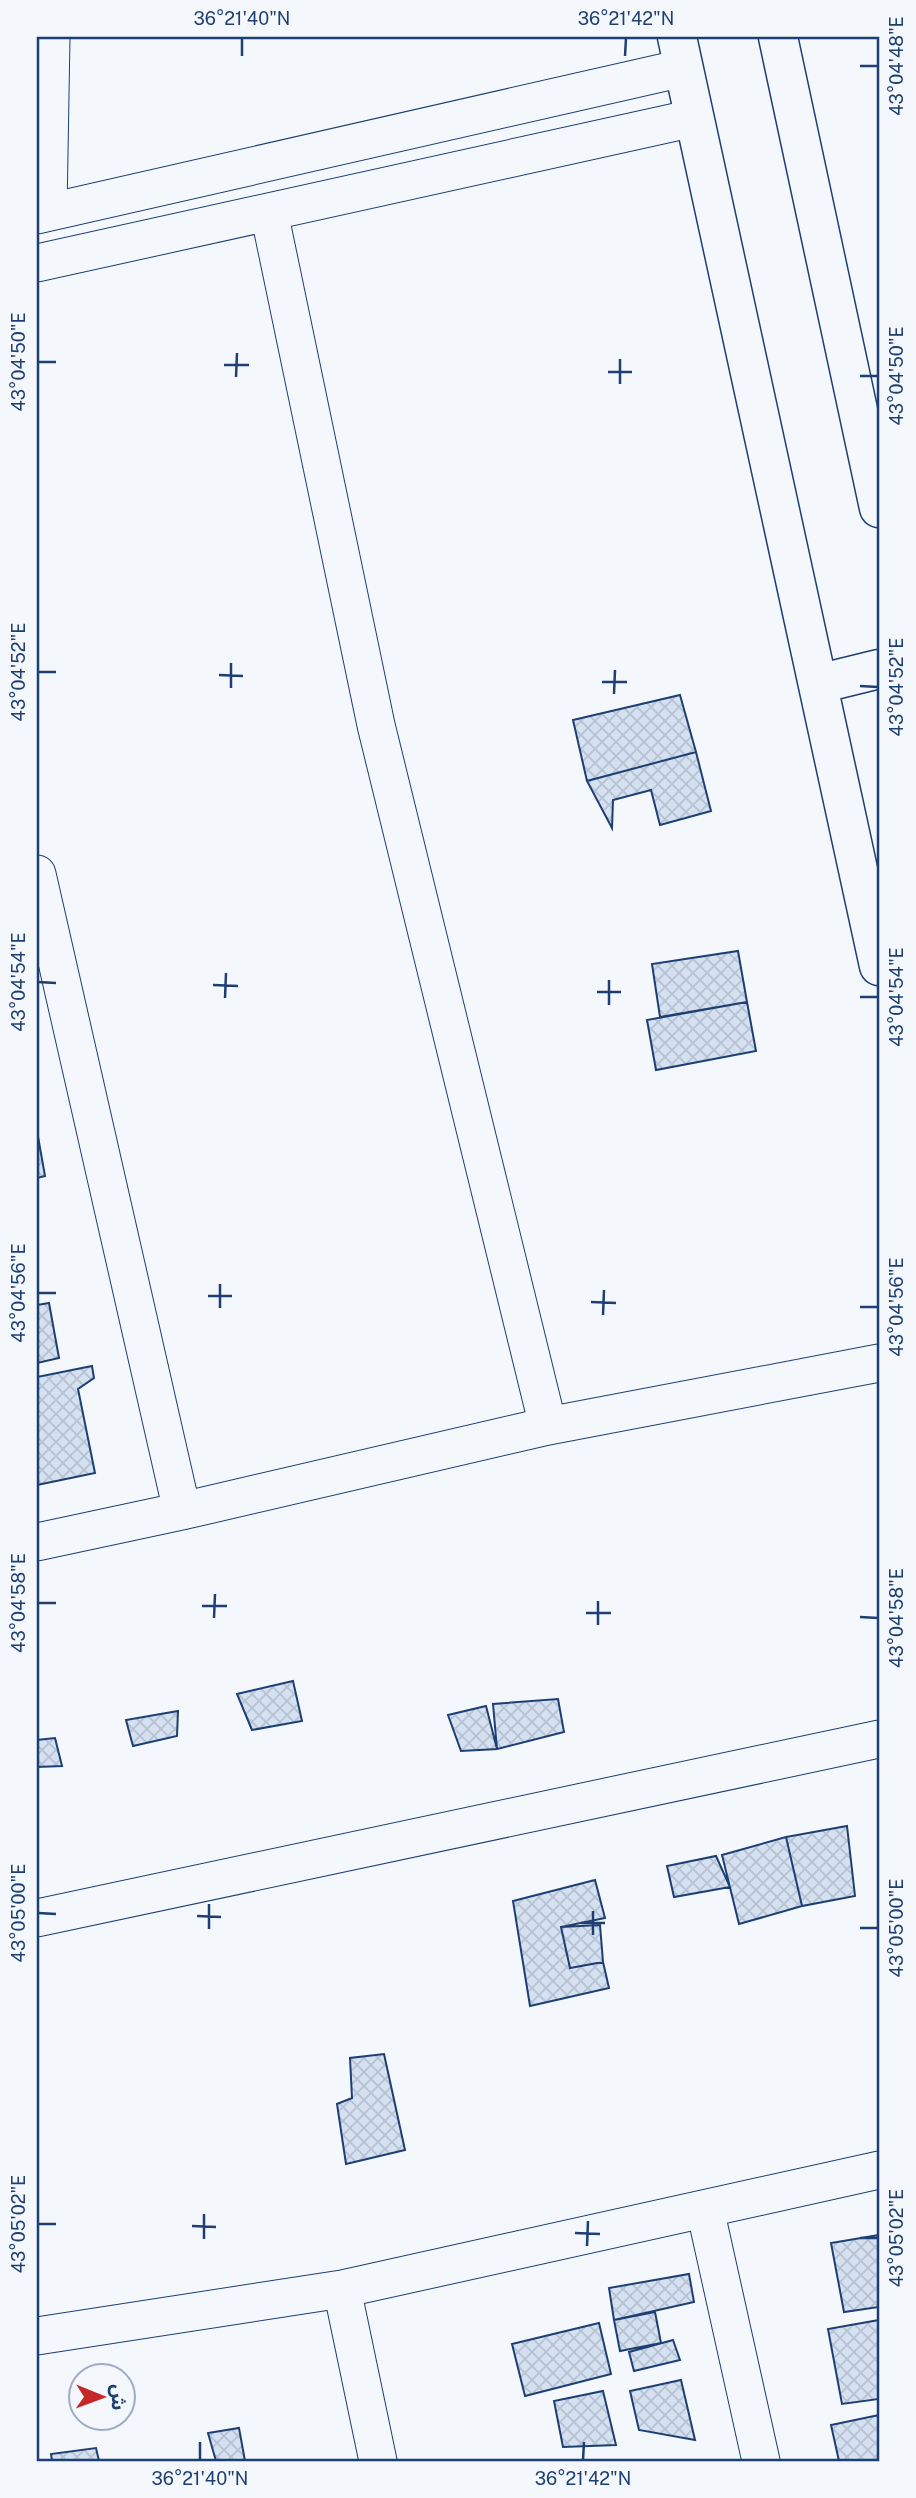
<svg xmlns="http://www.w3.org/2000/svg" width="916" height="2498" viewBox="0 0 916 2498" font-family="'Public Sans','Noto Sans Arabic',sans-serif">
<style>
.building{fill:url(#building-cross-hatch);stroke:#1d3f73;stroke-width:2}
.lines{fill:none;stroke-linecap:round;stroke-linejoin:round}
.street-casing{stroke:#1d3f73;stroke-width:39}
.secondary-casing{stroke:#1d3f73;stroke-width:41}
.street{stroke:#f4f7fb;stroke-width:37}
.secondary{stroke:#f4f7fb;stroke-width:38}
.ticks{fill:none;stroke:#1d3f73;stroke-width:2.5}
.neatline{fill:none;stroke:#1d3f73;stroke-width:2.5}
.ticks-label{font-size:18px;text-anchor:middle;fill:#1d3f73}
</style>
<defs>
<pattern id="building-cross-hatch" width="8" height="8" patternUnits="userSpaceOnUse" patternTransform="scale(1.75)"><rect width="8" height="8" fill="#d5e0f0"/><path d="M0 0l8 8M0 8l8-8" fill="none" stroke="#b6c1d1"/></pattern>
</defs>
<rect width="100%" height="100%" fill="#f4f7fb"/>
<path class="building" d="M680,695L696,752L587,781L573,720Z
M696,752L711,811L660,825L651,790L613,800L612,828L587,781Z
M738,951L747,1002L660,1017L652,964Z
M747,1002L756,1051L656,1070L647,1020Z
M37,1131L45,1176L37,1178Z
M49,1303L59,1358L37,1363V1305Z
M92,1366L94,1378L78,1389L95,1473L37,1485V1377Z
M293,1681L302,1721L252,1730L237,1694Z
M558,1699L564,1732L497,1749L493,1704Z
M486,1706L497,1749L461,1751L448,1715Z
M178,1711L177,1736L133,1746L126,1720Z
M55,1738L62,1766L37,1767V1740Z
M847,1826L855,1896L802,1906L786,1837Z
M786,1837L802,1906L739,1924L722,1855Z
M716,1856L730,1887L674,1897L667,1866Z
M595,1880L605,1918L561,1927L570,1968L603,1962L609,1988L530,2006L513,1901Z
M600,1925L603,1962L570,1968L561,1927Z
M384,2054L405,2150L346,2164L337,2104L352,2098L350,2058Z
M879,2235V2307L844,2312L831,2243Z
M689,2274L694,2302L614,2320L609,2288Z
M655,2312L661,2343L620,2351L614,2320Z
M879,2320V2399L842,2404L828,2329Z
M599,2323L611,2374L525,2396L512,2344Z
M673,2340L680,2360L634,2371L629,2352Z
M681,2380L695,2440L639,2430L630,2391Z
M603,2391L616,2445L563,2447L554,2401Z
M879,2415V2461H839L831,2425Z
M239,2428L245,2461H216L208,2433Z
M96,2448L99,2461H52L51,2454Z"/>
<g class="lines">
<defs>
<path id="street" d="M48,212L51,37
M269,212L376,725L548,1426
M37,215L683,68
M37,263L694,118
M37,874L182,1511
M37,1542L182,1511L548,1426L879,1363
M37,1918L879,1739
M705,2209L761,2461
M342,2289L378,2461
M37,2336L342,2289L879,2170"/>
<path id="secondary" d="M677,37L879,966
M778,37L879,508
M818,684L879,669"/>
</defs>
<use href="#street" class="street-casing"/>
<use href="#secondary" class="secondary-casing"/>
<use href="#street" class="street"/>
<use href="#secondary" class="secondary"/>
</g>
<path class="ticks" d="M242,56V38M625,56L626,38M860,66H878M38,362H56M224,365H249M608,372H632M860,376H878M236,377L237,353M620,384V359M38,672H56M219,675L243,676M602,682H627M860,686L878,687M231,688V663M614,694L615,670M38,982L56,983M213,985L238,986M597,992H621M860,997H878M225,998L226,973M609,1005V980M38,1293H56M208,1296H232M591,1302L616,1303M860,1307H878M220,1308V1284M603,1315L604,1290M38,1603H56M202,1606H227M586,1613H611M860,1617L878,1618M214,1618L215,1594M598,1625V1601M38,1913L56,1914M197,1916L221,1917M581,1923H605M860,1928H878M209,1929V1904M593,1935V1911M38,2224H56M192,2226L216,2227M575,2233L600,2234M860,2238H878M204,2239V2214M587,2246L588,2221M200,2460V2442M583,2460L584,2442"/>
<rect width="916" height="2498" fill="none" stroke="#f4f7fb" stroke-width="77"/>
<g transform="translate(102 2397) rotate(91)"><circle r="33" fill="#f4f7fb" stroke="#9eadc5" stroke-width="2"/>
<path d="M0-5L12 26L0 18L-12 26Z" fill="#c62828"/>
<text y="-10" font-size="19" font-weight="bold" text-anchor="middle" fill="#1d3f73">ش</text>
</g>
<rect x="38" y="38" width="840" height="2422" class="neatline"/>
<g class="ticks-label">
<text x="242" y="25">36°21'40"N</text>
<text x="626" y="25">36°21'42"N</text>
<text transform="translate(897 66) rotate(-90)" y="6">43°04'48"E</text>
<text transform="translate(19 362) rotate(-90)" y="6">43°04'50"E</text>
<text transform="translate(897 376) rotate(-90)" y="6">43°04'50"E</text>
<text transform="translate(19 672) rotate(-90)" y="6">43°04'52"E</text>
<text transform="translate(897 687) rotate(-90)" y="6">43°04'52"E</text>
<text transform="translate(19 982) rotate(-90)" y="6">43°04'54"E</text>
<text transform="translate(897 997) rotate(-90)" y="6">43°04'54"E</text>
<text transform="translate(19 1293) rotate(-90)" y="6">43°04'56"E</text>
<text transform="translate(897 1307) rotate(-90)" y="6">43°04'56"E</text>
<text transform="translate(19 1603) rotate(-90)" y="6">43°04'58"E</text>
<text transform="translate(897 1618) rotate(-90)" y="6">43°04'58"E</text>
<text transform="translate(19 1913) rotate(-90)" y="6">43°05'00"E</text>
<text transform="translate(897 1928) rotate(-90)" y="6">43°05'00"E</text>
<text transform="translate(19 2224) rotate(-90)" y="6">43°05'02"E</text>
<text transform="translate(897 2238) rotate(-90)" y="6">43°05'02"E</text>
<text x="200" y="2485">36°21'40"N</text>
<text x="583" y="2485">36°21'42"N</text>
</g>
</svg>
